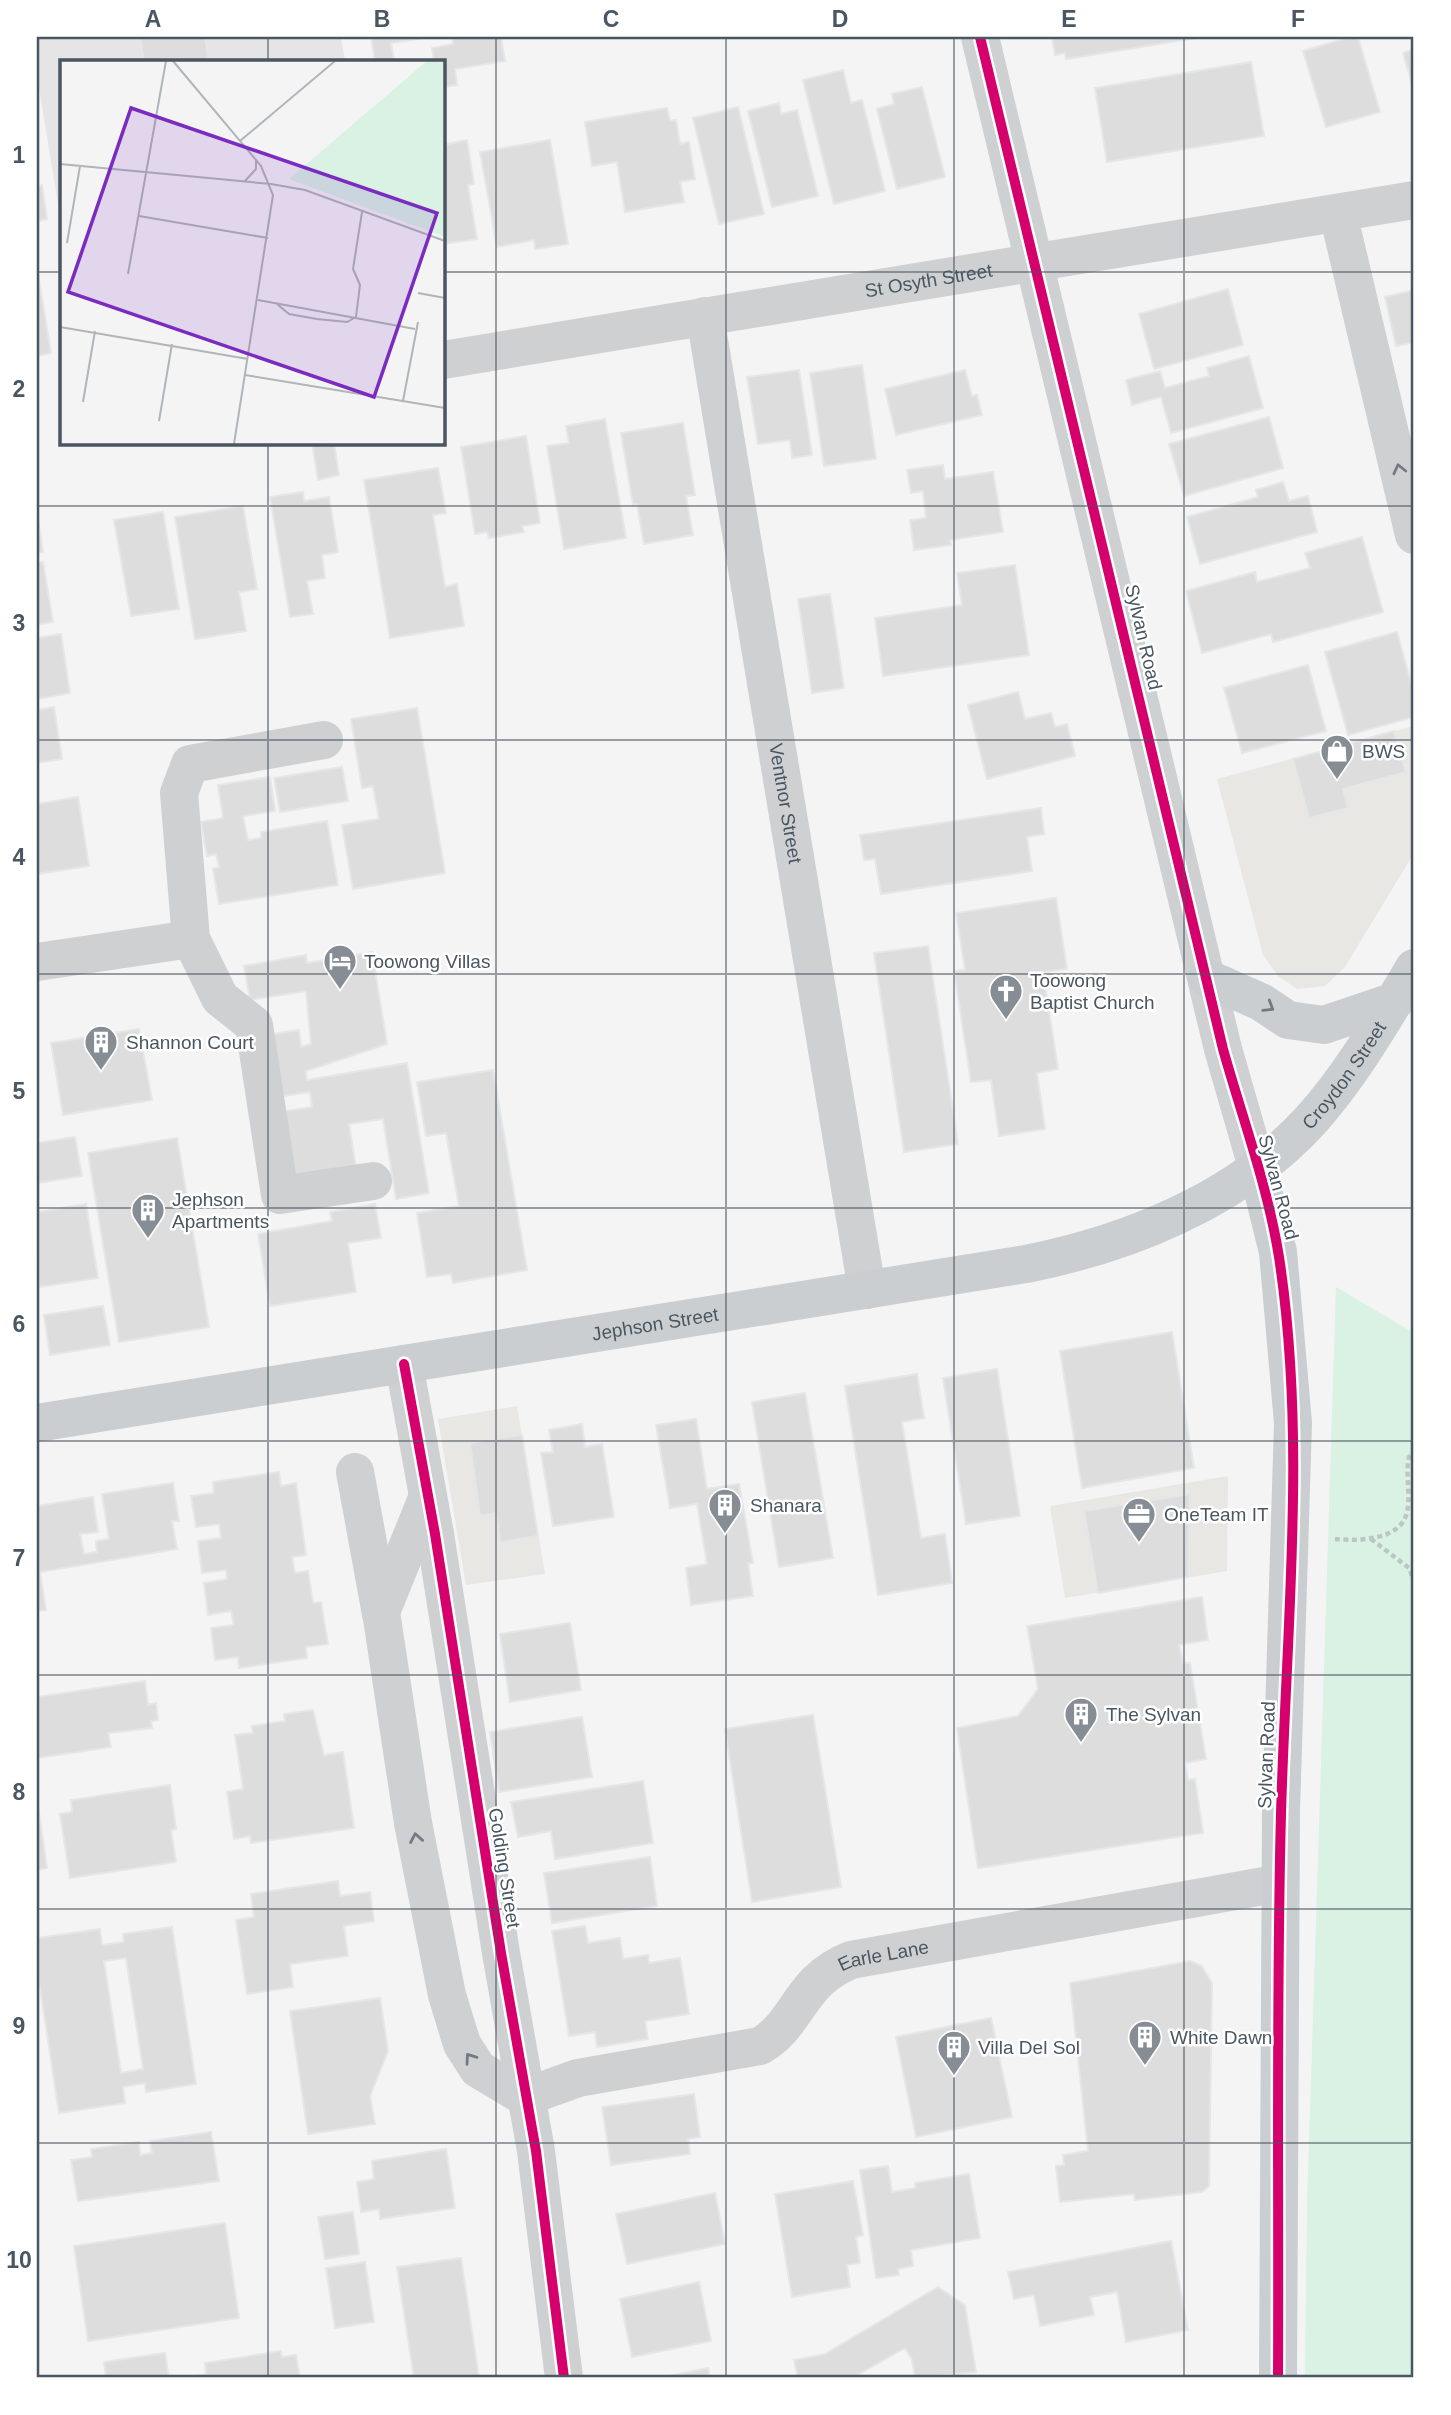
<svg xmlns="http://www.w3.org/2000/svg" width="1451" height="2415" viewBox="0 0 1451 2415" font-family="Helvetica,sans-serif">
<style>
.commercial{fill:#e8e7e3}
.education{fill:#e6e5e6}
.green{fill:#d9f2e3}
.building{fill:#ddddde;stroke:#e5e6e7;stroke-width:2;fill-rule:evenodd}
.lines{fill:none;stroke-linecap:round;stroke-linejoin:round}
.path{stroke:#bcc7c4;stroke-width:4.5;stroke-dasharray:5 3.5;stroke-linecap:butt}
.minor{stroke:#ced0d2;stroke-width:38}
.major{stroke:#caced1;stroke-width:38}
.cycleway-casing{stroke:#fff;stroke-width:15}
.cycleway{stroke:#d6006c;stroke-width:10}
.oneway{stroke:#727b83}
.oneway2{stroke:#707a83}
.grid{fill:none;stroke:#4a5661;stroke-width:2;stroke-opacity:0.55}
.labels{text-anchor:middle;stroke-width:5;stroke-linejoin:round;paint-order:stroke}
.street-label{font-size:19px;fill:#4a5661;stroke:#fff}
.poi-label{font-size:19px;fill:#4a5661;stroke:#fff;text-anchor:start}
.inset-road{fill:none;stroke:#b0b5b9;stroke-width:2}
.view{fill:#7b2cbf;fill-opacity:0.15;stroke:#7b2cbf;stroke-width:3.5}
.inset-edge{fill:none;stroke:#4a5661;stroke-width:3.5}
.neatline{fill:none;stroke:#4a5661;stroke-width:2.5}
.grid-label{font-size:23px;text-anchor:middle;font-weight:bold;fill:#4a5661}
</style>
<rect width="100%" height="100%" fill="#f4f4f4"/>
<path class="commercial" d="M1414,726V853L1345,967L1325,986L1297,989L1278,976L1263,955L1217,779Z
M517,1406L545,1574L466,1585L438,1419Z
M1228,1476L1227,1571L1065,1598L1050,1506Z"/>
<path class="education" d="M37,37H341L345,61H61V223L37,75Z"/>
<path class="green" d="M1336,1287L1414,1333V2378H1305L1307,2206Z"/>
<path class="building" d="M136,37H205L209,61H144L140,38Z
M371,37H431L391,43L394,60L386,61H375Z
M452,37H501L505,61L455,69L457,85L443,87V61H434L432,48L453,44Z
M1052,37H1202L1066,59L1065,53L1055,55Z
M1350,37H1358L1380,112L1326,127L1303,51Z
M1414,49V91L1403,53Z
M1251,62L1264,136L1107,162L1095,88Z
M843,70L851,103L862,100L885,191L834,204L803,80Z
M922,87L945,177L897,189L877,109L894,104L892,94Z
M779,103L781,114L797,110L818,196L772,207L748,111Z
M738,107L764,214L719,224L693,118Z
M667,108L670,121L676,120L680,144L689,142L695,179L680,182L684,202L625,212L617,162L592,166L585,122Z
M467,140L474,184L468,185L477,239L443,244V145Z
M550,140L568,244L535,249L534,240L497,247L480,152Z
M42,185L47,219L37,221V186Z
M37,268L51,353L37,356Z
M1228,289L1243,345L1154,369L1139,314Z
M1414,290V342L1396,346L1385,297Z
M1249,356L1263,408L1171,433L1161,397L1132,405L1126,380L1160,371L1165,388L1209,376L1207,368Z
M862,365L876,459L824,466L810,373Z
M799,370L812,455L792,458L790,440L758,444L747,377Z
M965,370L972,396L977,395L982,415L896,435L885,389Z
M1269,417L1283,468L1184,496L1169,444Z
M605,419L626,538L564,549L547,446L569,443L566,426Z
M683,423L695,495L686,496L693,535L644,544L637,504L633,505L621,433Z
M526,436L540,523L522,526L524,532L489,538L487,532L475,534L461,447Z
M312,443H334L339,475L318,480Z
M943,465L945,479L993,472L1003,532L950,540L951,545L914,550L910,520L926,518L923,491L911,493L907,470Z
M438,468L446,513L433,515L445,587L457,584L464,626L390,638L364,480Z
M1283,482L1289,501L1308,496L1317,532L1200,564L1187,517L1258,497L1256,490Z
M303,492L304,501L329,497L338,552L322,555L325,578L307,581L313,614L290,617L270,497Z
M243,506L257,589L239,592L246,631L195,639L175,517Z
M37,512L43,552L37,553Z
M163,512L179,609L131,616L114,520Z
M1362,537L1383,612L1273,642L1271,634L1202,653L1186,591L1255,572L1257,582L1310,568L1305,553Z
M43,562L53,622L37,625V563Z
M1015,565L1029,655L883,676L875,618L962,605L957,573Z
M830,594L844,688L812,693L798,599Z
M1397,632L1414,694V717L1348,735L1325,652Z
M61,634L70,693L37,699V638Z
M1308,665L1326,731L1242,753L1224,688Z
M1018,692L1025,719L1051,713L1055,727L1067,724L1075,756L987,779L968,705Z
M54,707L62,759L37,763V710Z
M417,708L445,873L353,889L342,825L379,819L373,786L362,788L351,719Z
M1394,731L1406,772L1343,789L1348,808L1309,818L1293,759Z
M342,767L348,801L280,812L274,778Z
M270,777L275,811L243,816L248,840L261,838V832L327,821L338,885L219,904L213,869L219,867L216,854L207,856L201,822L223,818L218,785Z
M78,797L89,866L37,874V804Z
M1041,808L1044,834L1027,837L1032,871L881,894L875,859L864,860L860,835Z
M1056,898L1067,969L1043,972L1058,1069L1037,1073L1045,1129L999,1136L991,1080L971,1082L954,971L965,970L956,913Z
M928,946L958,1144L904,1152L874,953Z
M372,952L387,1044L306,1071L307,1080L407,1063L429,1193L396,1199L383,1119L349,1124L357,1174L290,1177L279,1112L312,1107L310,1092L276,1097L266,1035L299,1030L301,1047L311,1044L306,991L250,1000L244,966L306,955L307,963Z
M139,1029L152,1100L63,1115L51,1043Z
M493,1070L527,1270L453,1283L451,1274L427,1277L417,1213L459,1206L446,1133L426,1136L417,1082Z
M75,1137L82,1176L37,1183V1143Z
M177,1138L209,1327L119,1342L88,1153Z
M86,1204L98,1278L39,1287L37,1212Z
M375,1204L381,1238L348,1243L356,1292L270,1306L258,1234L332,1221L330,1212Z
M103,1306L110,1345L50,1355L44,1315Z
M1172,1332L1194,1468L1082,1488L1060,1351Z
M997,1369L1020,1516L966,1524L943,1378Z
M917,1374L924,1418L902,1422L921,1538L945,1534L952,1583L878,1595L845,1386Z
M805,1393L833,1558L779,1567L752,1402Z
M696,1419L707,1489L739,1484L753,1563H748L753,1596L691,1605L686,1568L707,1564L697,1504L670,1508L656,1425Z
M582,1424L585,1447L602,1444L614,1517L553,1526L541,1453L553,1452L549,1430Z
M522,1435L538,1536L500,1542L496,1513L480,1516L470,1443Z
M279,1472L281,1486L296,1483L306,1555L292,1557L295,1573L308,1571L313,1603L321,1602L328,1644L306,1647L307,1658L239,1668L238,1657L215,1660L211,1628L234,1625L231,1611L208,1615L204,1583L227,1579L226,1570L202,1573L198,1541L221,1538L219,1524L196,1527L191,1496L214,1493L213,1482Z
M173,1483L179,1521H172L177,1549L40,1572L46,1610L37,1611V1506L93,1497L98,1532L80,1534L84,1554L97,1552L96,1541L109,1539L102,1494Z
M1190,1494L1188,1577L1098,1593L1084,1511Z
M1202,1597L1208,1640L1179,1645L1183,1663H1190L1206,1759L1185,1763L1188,1780L1195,1779L1203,1833L978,1868L957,1728L1018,1716L1038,1689L1027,1626Z
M570,1623L581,1690L510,1702L500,1634Z
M145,1681L148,1705L156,1703L158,1720L151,1721L152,1728L108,1733L111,1747L37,1758V1697Z
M313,1710L324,1755L343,1752L354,1828L251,1843L250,1836L234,1839L227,1792L243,1789L235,1735L253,1733L252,1726L285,1721L284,1714Z
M813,1715L841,1887L752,1902L725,1729Z
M582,1717L592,1777L499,1792L490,1732Z
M643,1781L653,1843L555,1859L551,1831L518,1837L511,1802Z
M170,1785L176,1829L171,1830L176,1862L70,1878L60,1814L72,1812L71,1800Z
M38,1806L47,1868L37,1870V1807Z
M650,1857L657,1906L552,1923L544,1873Z
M338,1881L340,1896L370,1892L374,1921L344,1926L348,1956L290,1964L293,1987L247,1994L236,1920L254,1917L251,1894Z
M585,1926L588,1943L620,1938L623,1959L648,1955L649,1963L680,1958L689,2014L645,2021L648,2039L597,2047L595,2032L569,2036L552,1931Z
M172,1927L196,2084L146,2092L145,2083L123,2087L125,2103L59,2113L37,1968V1938L100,1929L102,1945L124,1942L123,1934ZM126,1958L143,2069L121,2073L104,1961Z
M1190,1961L1202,1966L1212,1983L1209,2186L1202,2192L1135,2200L1134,2194L1060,2202L1056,2166L1064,2165L1063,2155L1088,2151L1070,1983Z
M380,1998L388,2051L370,2096L375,2124L308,2134L290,2011Z
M991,2018L1012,2117L916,2137L896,2037Z
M694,2094L700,2137L688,2139L690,2154L611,2165L602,2107Z
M211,2132L219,2181L78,2201L71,2160L92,2157L91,2149L139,2142L140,2155L152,2153L150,2141Z
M446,2149L455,2208L380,2219L379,2209L361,2212L357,2182L374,2179L372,2161Z
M888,2166L892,2192L915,2188V2183L969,2174L980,2238L911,2250L913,2266L898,2269L899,2275L876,2278L860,2170Z
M853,2181L863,2235L856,2237L860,2263L847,2265L850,2287L792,2297L775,2194Z
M715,2193L725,2244L627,2264L616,2214Z
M353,2212L359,2254L325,2259L318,2217Z
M225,2223L239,2318L88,2341L74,2246Z
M1171,2241L1188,2330L1126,2342L1117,2292L1090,2297L1094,2315L1040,2326L1034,2295L1014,2299L1008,2272Z
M461,2258L479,2378H414L397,2267Z
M365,2262L374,2322L335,2328L326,2268Z
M699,2282L711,2341L632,2357L620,2299Z
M938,2287L965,2305L976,2372L915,2378L912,2360L905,2348L852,2378H798L794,2360L825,2354Z
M281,2351L282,2357L296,2355L300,2378H197L196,2376L206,2374L205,2363Z
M165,2353L169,2378H106L104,2362Z
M708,2368L710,2378H659Z"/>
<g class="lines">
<path class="path" d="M1335,1539C1357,1541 1401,1541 1407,1512C1411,1494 1405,1475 1409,1457L1414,1453
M1371,1539L1409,1568L1414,1581"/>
<g class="minor">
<path d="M980,37L1223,1049L1257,1167"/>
<path d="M1338,213L1414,535"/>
<path id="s1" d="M705,316L867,1290"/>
<path id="s2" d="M443,360L1414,200"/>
<path d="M324,740L190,764L179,793L191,939L220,998L254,1025L280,1195L373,1181"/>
<path d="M37,962L191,939"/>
<path d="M404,1364L435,1534L501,1953L536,2151L564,2378"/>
<path d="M355,1472L381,1614"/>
<path d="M428,1496L381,1612L413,1823L447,1995L462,2044L478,2069L525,2097"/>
<path id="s3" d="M525,2097L578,2078L760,2046C799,2024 798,1981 851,1960L1280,1883"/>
</g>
<g class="major">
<path d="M1207,978L1261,1002L1288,1020L1324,1025L1395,1001"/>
<path d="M1257,1167L1278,1252L1293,1423L1281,1812L1278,2378"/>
<path id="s4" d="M37,1423L1026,1264C1128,1244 1237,1200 1309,1122C1350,1077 1383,1020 1414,968"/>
</g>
<defs>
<path id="cycleway" d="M980,37L1223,1049C1242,1117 1268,1187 1279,1257C1307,1440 1286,1629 1281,1814C1276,2002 1279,2190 1278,2378
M404,1364L435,1534L501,1953L536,2151L564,2378"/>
</defs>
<use href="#cycleway" class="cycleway-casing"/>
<use href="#cycleway" class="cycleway"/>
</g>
<defs><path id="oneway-chevron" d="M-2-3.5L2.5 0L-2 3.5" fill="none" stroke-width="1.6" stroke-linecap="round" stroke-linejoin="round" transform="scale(1.75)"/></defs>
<g class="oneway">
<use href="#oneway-chevron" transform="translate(1399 469) rotate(-103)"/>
<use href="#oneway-chevron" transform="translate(416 1838) rotate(-100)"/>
<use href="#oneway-chevron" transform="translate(470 2058) rotate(-125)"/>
</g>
<use class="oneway2" href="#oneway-chevron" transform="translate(1269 1007) rotate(32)"/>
<path class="grid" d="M268,37V61M496,37V2378M726,37V2378M954,37V2378M1184,37V2378M37,272H61M443,272H1414M268,443V2378M37,506H1414M37,740H1414M37,974H1414M37,1208H1414M37,1441H1414M37,1675H1414M37,1909H1414M37,2143H1414"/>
<defs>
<symbol id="shop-pin" viewBox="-11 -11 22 30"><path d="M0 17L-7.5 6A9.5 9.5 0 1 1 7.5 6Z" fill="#868d94" stroke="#fff"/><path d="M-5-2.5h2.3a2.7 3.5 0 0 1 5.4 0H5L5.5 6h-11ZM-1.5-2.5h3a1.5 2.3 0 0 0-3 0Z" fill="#fff"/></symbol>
<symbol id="hotel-pin" viewBox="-11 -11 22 30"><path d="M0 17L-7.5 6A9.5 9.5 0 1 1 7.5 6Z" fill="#868d94" stroke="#fff"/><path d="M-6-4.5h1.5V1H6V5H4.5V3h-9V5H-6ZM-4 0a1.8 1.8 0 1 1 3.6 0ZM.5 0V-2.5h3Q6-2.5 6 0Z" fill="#fff"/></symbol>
<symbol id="church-pin" viewBox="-11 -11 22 30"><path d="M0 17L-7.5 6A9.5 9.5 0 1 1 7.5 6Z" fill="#868d94" stroke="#fff"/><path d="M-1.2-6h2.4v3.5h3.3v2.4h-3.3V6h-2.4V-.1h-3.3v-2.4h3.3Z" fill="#fff"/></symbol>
<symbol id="building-pin" viewBox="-11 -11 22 30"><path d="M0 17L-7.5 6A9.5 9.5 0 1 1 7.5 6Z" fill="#868d94" stroke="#fff"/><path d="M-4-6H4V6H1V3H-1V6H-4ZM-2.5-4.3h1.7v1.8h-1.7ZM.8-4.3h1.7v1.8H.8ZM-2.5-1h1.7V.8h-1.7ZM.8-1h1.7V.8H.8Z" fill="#fff"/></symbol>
<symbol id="office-pin" viewBox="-11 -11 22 30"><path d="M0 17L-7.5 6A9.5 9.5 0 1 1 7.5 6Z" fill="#868d94" stroke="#fff"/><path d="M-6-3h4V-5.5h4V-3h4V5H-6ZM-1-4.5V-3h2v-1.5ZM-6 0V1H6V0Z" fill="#fff"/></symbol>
</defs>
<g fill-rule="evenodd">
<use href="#shop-pin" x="1318" y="732" width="38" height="52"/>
<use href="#hotel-pin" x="321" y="942" width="38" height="52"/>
<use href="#church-pin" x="987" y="972" width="38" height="52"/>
<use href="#building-pin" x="82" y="1023" width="38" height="52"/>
<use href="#building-pin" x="129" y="1191" width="38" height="52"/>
<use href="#building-pin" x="706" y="1486" width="38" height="52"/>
<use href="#office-pin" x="1120" y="1495" width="38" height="52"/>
<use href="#building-pin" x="1062" y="1695" width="38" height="52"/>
<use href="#building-pin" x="1126" y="2018" width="38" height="52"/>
<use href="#building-pin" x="935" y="2028" width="38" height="52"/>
</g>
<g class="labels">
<g class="street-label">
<text dy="7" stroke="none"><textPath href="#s2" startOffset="492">St Osyth Street</textPath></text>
<text transform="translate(1144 637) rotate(77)" y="7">Sylvan Road</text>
<text dy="7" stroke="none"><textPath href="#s1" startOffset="494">Ventnor Street</textPath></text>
<text dy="7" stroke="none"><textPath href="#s4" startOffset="1382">Croydon Street</textPath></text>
<text transform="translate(1279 1187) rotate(75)" y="7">Sylvan Road</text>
<text dy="7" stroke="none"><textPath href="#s4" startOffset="626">Jephson Street</textPath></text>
<text transform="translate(1266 1755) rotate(-88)" y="7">Sylvan Road</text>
<text transform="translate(505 1868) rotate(81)" y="7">Golding Street</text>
<text dy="7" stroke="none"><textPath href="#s3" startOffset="401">Earle Lane</textPath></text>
</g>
<g class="poi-label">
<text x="1362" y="758">BWS</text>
<text x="364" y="968">Toowong Villas</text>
<text x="1030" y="987">Toowong<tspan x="1030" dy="22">Baptist Church</tspan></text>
<text x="126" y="1049">Shannon Court</text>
<text x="172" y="1206">Jephson<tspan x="172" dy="22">Apartments</tspan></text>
<text x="750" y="1512">Shanara</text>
<text x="1164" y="1521">OneTeam IT</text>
<text x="1106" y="1721">The Sylvan</text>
<text x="1170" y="2044">White Dawn</text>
<text x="978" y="2054">Villa Del Sol</text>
</g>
</g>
<g transform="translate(60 60)">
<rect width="385" height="385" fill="#f4f4f4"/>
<path d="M367,1H385V177L229,119Z" fill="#d9f2e3"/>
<path class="inset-road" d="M113,1L201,106L213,135L174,384M180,81L275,1M0,104L211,124M184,122L196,109V99M211,124L245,130L385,181M79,156L208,178M7,183L20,106M68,214L106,1M358,233L385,238M198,240L355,269M217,244L229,254L257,259L287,262L296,257M296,257L300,225L293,209L302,152M0,267L188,299M185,315L385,348M343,341L358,262M23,342L35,271M99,361L112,284"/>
<path class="view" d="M71,48L377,153L314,337L8,232Z"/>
<rect width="385" height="385" class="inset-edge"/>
</g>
<rect width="1451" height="2415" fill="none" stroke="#ffffff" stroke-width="77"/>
<rect x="38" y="38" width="1374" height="2338" class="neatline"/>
<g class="grid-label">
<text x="153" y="27">A</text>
<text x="382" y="27">B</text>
<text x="611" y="27">C</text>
<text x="840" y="27">D</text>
<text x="1069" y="27">E</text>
<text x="1298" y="27">F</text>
<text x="19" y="163">1</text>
<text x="19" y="397">2</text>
<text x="19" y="631">3</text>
<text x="19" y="865">4</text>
<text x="19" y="1099">5</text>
<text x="19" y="1332">6</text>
<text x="19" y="1566">7</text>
<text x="19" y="1800">8</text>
<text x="19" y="2034">9</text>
<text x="19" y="2268">10</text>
</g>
</svg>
